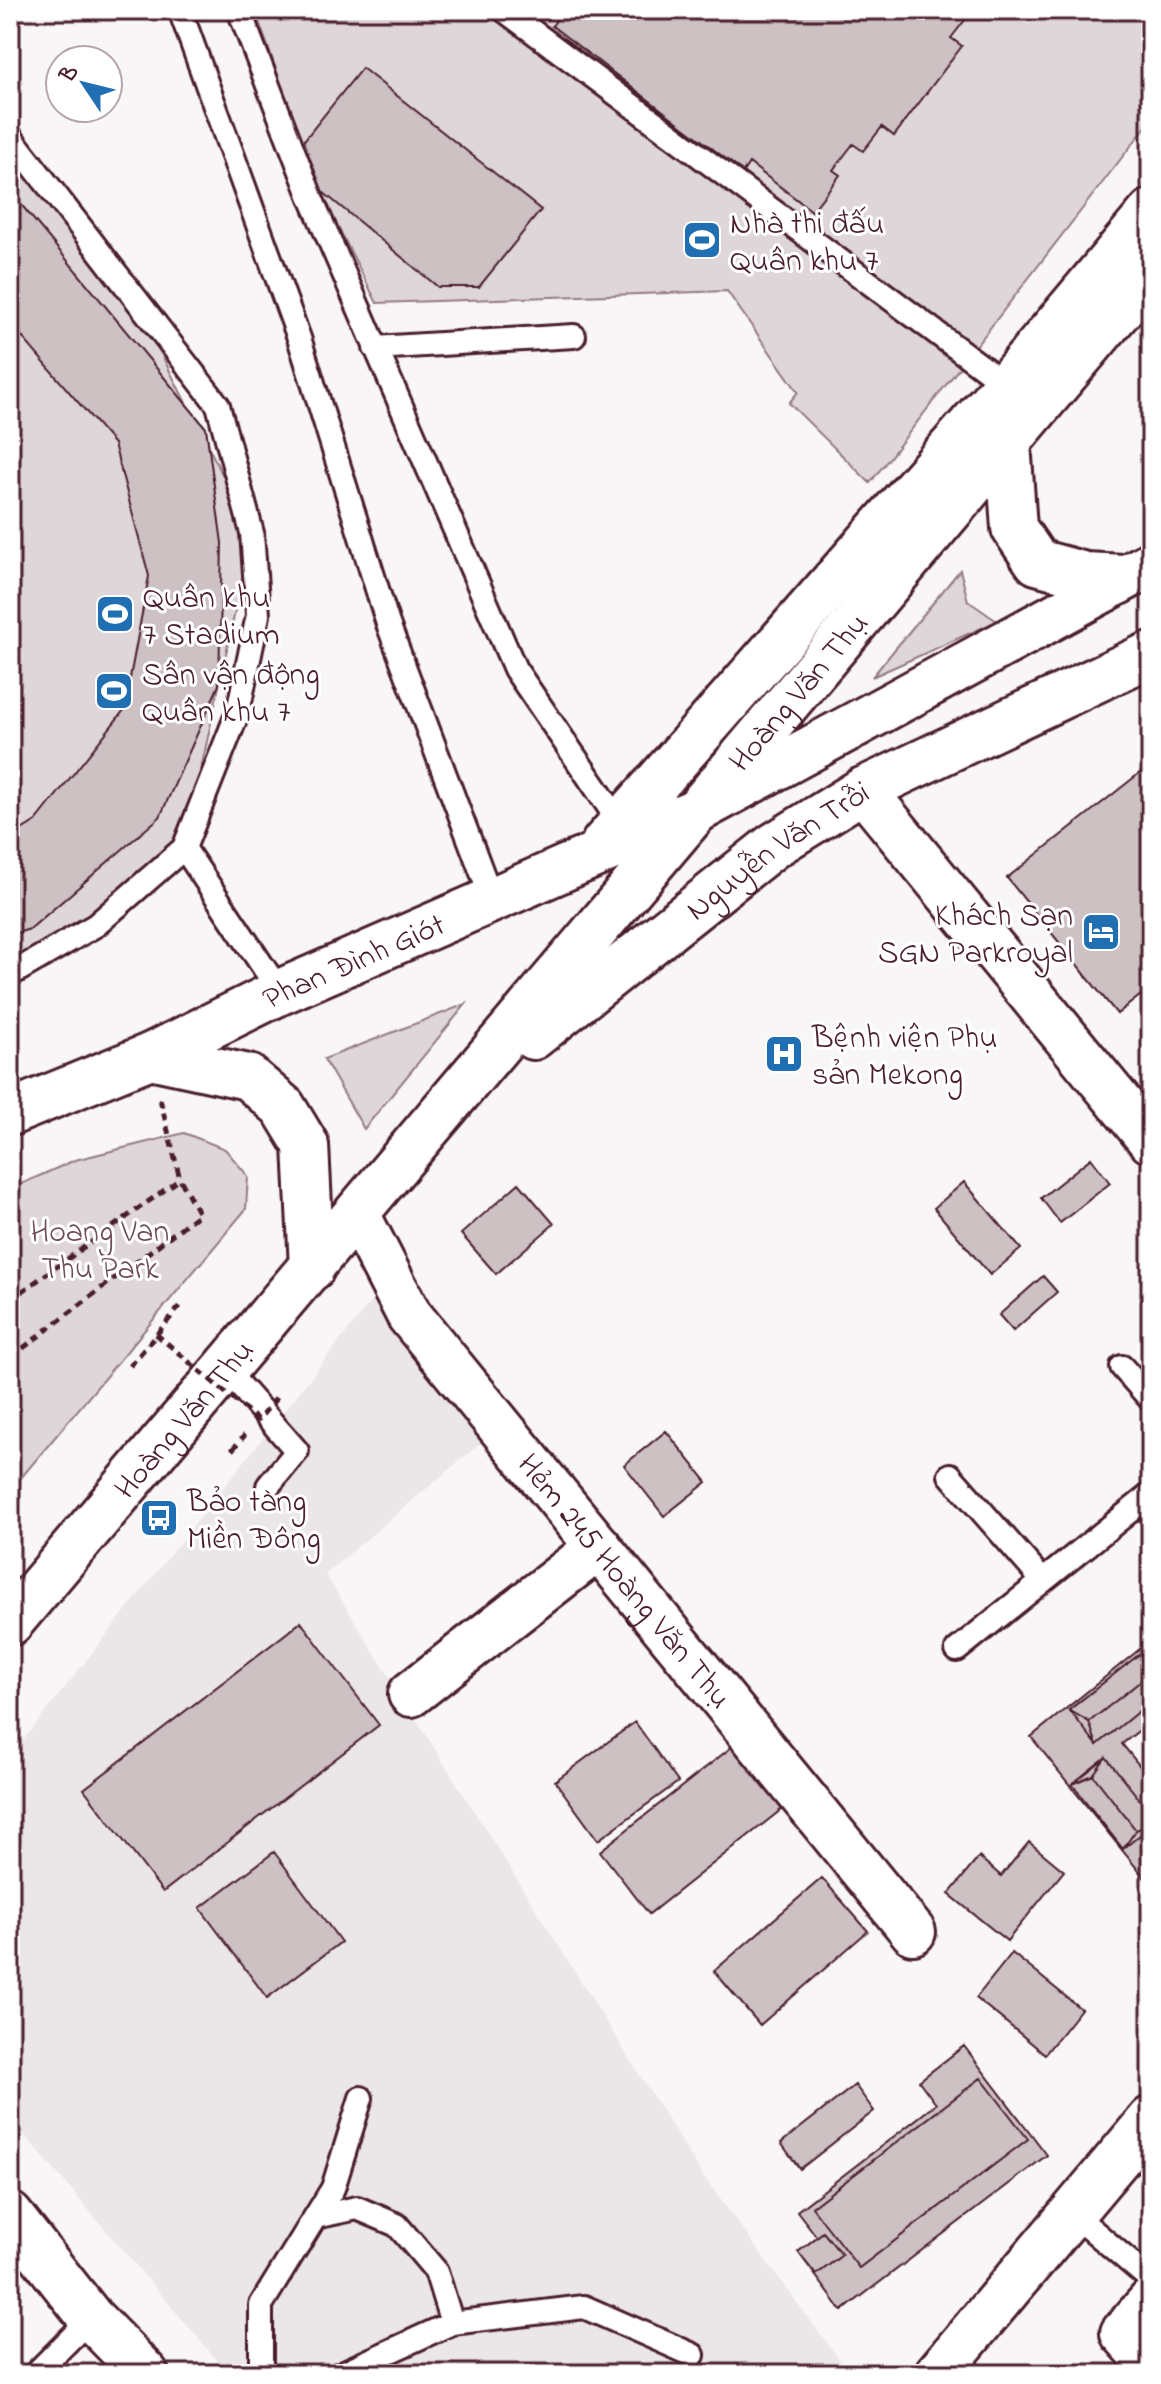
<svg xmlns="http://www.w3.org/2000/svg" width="1161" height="2384" viewBox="0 0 1161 2384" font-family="'Indie Flower',sans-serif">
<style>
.built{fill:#ebe6e8}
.green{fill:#ded6d9;stroke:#947a82;stroke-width:2}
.building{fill:#cdc1c4;stroke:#4a1f2b;stroke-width:2}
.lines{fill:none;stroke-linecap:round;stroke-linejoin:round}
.service-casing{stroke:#4a1f2b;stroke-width:28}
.minor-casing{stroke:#4a1f2b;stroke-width:50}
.tertiary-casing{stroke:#4a1f2b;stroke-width:50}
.primary-casing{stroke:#4a1f2b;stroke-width:50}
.path{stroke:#4a1f2b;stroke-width:5;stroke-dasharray:8 6;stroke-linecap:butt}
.service{stroke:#fff;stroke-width:22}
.minor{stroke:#fff;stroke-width:44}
.tertiary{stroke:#fff;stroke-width:44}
.primary{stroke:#fff;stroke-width:44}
.path-bridge{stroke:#4a1f2b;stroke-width:5;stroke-dasharray:8 6;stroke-linecap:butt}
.labels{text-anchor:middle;stroke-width:6;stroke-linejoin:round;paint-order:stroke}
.poi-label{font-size:32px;fill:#4a1f2b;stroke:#fff;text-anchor:start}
.street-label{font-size:32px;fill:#4a1f2b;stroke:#fff}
.park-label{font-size:32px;fill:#6f4d56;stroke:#fff}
</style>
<rect width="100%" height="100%" fill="#f8f6f7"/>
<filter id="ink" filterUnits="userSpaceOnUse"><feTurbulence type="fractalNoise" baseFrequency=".0125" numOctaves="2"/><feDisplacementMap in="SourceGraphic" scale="16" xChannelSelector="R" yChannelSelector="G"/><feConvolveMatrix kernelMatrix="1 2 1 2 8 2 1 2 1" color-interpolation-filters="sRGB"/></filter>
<g filter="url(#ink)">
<path class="built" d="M377,1294L483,1441L325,1574L703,2176L850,2374H229L10,2118V1757Z"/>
<path class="green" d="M255,10H1151V120L870,483L789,403L798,392L727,291L377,303L318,188Z
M10,138L128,288L187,405L206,428L209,448L252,533L184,848L10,974Z
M960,570L968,601L997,621L872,677Z
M466,1004L364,1129L324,1059Z
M184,1133L225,1149L248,1176L246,1209L10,1491V1189L75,1160Z"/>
<path class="building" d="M557,10H970L972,11L951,38L962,46L894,136L882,127L863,151L853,144L833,170L840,175L812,211L749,163L743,172L552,26L561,13Z
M362,68L541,210L479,287H438L318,188L302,143Z
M10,191L206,428L222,543L219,685L160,817L30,929L10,935V837L36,821L124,710L149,576L114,444L10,323Z
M1151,764V987L1117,1014L1007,878Z
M1091,1158L1110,1183L1060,1223L1041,1198Z
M964,1182L1021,1249L990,1275L934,1208Z
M519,1183L554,1224L496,1274L461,1234Z
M1043,1276L1057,1292L1013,1331L999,1315Z
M666,1431L707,1482L664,1516L624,1465Z
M301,1622L379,1725L163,1892L84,1789Z
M1151,1640V1721L1122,1744L1151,1780V1886L1031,1737Z
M1151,1645V1673L1089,1722L1069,1710Z
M1151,1673V1701L1097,1745L1089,1722Z
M1069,1710L1089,1722L1097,1745Z
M635,1722L678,1782L598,1840L555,1781Z
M742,1739L791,1802L649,1914L600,1851Z
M1106,1757L1093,1775L1072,1784Z
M1106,1757L1151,1814V1824L1136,1830L1093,1775Z
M1093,1775L1136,1830L1123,1849L1072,1784Z
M1151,1824V1826L1123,1849L1136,1830Z
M1029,1842L1064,1871L1007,1941L949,1894L979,1857L1001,1876Z
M274,1852L341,1942L267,1998L200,1908Z
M822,1878L868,1931L760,2025L714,1971Z
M1012,1953L1081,2009L1045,2054L976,1998Z
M964,2046L1047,2155L842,2311L798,2252L817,2237L797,2211L936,2104L919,2081Z
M981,2078L1028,2139L859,2268L812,2207Z
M855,2085L874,2111L800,2169L781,2143Z
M823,2232L842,2255L816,2275L798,2252Z"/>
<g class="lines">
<defs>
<path id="service" d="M180,10L299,338L388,624L493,902
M239,10L312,200L515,669L622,826
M504,10L1013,390
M10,136L218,405L252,533L258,615L238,712L184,848L96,925L10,975
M375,348L574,336
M184,848L280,992
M1122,1367L1151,1400
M225,1369L297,1451L268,1486
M950,1475L1043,1581
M957,1650L1151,1494
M1072,2213L1151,2280
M315,2217L357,2208L397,2225L436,2271L452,2323
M35,2374L91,2318
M261,2374V2305L333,2188L361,2098
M340,2374L452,2323L584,2307L693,2355"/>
<g id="minor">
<path d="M863,790L1151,1141"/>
<path id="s1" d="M357,1214L409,1315L913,1932"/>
<path d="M411,1694L599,1547"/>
<path d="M1151,2301L1123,2333L1151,2364"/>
</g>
<path id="tertiary" d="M10,2215L91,2318L146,2374
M937,2374L1151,2119"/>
<g id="primary">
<path d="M1008,443L1014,528L1037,562L1085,575L1124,577"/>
<path d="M604,843L1006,385L1151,212"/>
<path id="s2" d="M533,1037L773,846L863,790L1151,654"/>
<path d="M150,1056L248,1077L283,1107L306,1145L312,1268"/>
<path id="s3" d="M10,1113L150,1056L280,992L698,810L1151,564"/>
<path id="s4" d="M10,1623L1151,273"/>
</g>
</defs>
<use href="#service" class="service-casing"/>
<use href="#minor" class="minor-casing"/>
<use href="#tertiary" class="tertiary-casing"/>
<use href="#primary" class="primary-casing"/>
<path class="path" d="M160,1099L180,1179
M10,1300L180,1179L199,1214L10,1358
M130,1366L182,1304
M232,1450L245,1435"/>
<use href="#service" class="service"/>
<use href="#minor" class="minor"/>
<use href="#tertiary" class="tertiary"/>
<use href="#primary" class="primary"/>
<path class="path-bridge" d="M156,1334L258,1420L280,1394"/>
</g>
</g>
<defs>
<symbol id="stadium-square" viewBox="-11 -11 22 22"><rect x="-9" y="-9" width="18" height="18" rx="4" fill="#1f6fb2" stroke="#fff"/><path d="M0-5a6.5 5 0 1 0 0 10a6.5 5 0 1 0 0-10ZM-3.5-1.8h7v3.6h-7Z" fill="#fff"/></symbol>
<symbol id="hotel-square" viewBox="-11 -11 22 22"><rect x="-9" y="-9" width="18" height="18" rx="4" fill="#1f6fb2" stroke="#fff"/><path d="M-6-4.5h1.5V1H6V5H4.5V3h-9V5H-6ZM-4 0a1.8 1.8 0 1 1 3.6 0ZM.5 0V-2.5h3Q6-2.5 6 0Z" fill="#fff"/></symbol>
<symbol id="hospital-square" viewBox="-11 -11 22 22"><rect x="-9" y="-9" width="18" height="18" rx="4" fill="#1f6fb2" stroke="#fff"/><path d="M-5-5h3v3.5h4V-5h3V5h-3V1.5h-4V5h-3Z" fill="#fff"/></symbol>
<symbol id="bus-square" viewBox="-11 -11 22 22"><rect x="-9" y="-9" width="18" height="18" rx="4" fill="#1f6fb2" stroke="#fff"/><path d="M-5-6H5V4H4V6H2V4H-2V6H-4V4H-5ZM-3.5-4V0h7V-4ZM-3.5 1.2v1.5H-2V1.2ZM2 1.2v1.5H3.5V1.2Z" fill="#fff"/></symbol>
</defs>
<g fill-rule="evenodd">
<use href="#stadium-square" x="680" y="218" width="44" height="44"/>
<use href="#stadium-square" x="93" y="592" width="44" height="44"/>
<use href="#stadium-square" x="92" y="669" width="44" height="44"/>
<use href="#hotel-square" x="1079" y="910" width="44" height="44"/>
<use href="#hospital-square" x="762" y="1032" width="44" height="44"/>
<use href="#bus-square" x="137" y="1496" width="44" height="44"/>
</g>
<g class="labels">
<g class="poi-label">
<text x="730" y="233">Nhà thi đấu<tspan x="730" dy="37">Quân khu 7</tspan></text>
<text x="143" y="607">Quân khu<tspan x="143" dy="37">7 Stadium</tspan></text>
<text x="142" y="684">Sân vận động<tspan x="142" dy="37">Quân khu 7</tspan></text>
<text x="1073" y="925" text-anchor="end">Khách Sạn<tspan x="1073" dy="37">SGN Parkroyal</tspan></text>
<text x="812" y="1047">Bệnh viện Phụ<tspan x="812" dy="37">sản Mekong</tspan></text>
<text x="187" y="1511">Bảo tàng<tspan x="187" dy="37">Miền Đông</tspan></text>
</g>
<g class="street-label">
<text dy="11" stroke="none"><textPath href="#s4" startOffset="1220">Hoàng Văn Thụ</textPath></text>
<text dy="11" stroke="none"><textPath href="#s2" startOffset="308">Nguyễn Văn Trỗi</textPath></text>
<text dy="11" stroke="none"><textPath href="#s3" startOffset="376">Phan Đình Giót</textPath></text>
<text dy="11" stroke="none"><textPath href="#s4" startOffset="268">Hoàng Văn Thụ</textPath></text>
<text dy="11" stroke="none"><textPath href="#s1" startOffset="456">Hẻm 245 Hoàng Văn Thụ</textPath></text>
</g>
<g class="park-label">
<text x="100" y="1241">Hoang Van<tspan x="100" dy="37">Thu Park</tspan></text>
</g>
</g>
<rect width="1161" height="2384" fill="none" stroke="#fff" stroke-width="40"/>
<rect x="20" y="20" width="1121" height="2344" fill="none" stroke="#4a1f2b" stroke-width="3" filter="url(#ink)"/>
<g transform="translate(84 84) rotate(305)"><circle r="38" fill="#ffffff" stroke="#b7a5aa" stroke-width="2"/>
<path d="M0-6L14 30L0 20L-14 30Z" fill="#1f6fb2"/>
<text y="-12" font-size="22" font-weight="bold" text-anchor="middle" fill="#4a1f2b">B</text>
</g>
</svg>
